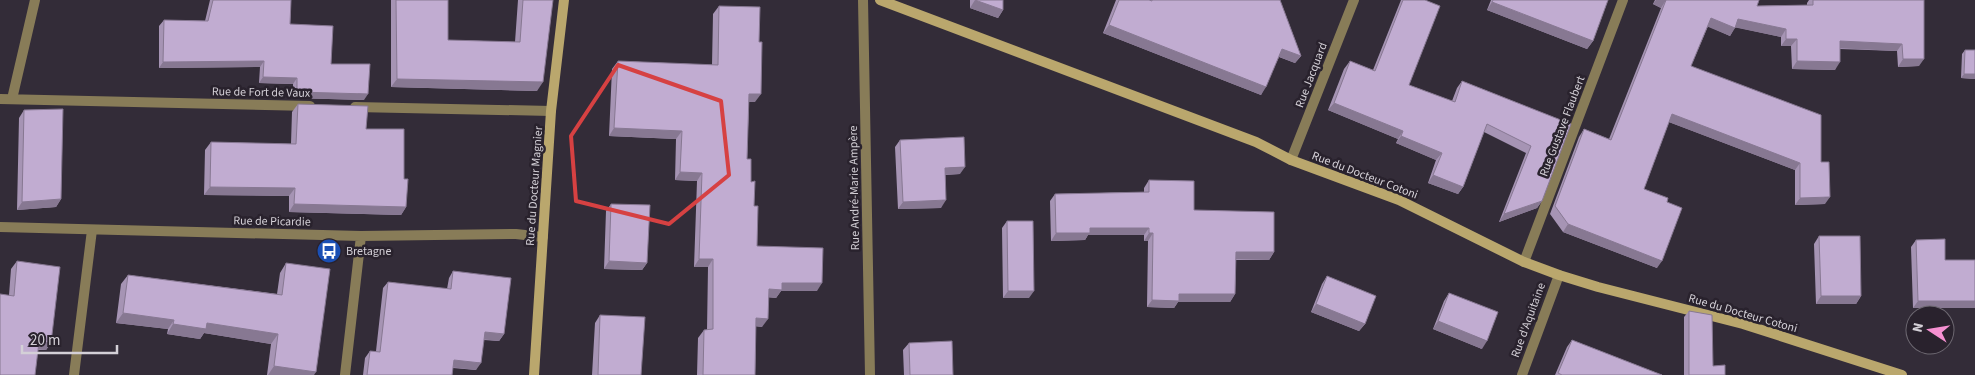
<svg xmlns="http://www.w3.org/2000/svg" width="1975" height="375" viewBox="0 0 1975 375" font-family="'Source Sans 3',sans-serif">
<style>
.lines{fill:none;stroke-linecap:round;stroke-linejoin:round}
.street{stroke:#887c58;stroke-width:10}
.secondary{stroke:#baa76d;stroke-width:10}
.wall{fill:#a694b4}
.shaded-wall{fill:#877892}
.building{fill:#c1acd1;stroke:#877892}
.marked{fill:none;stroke:#d64142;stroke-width:4;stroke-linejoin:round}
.labels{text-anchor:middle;stroke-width:5;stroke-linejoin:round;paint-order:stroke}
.street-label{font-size:12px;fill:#d4d0d7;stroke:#29222d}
.poi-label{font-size:12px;fill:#d4d0d7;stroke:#29222d;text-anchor:start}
</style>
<rect width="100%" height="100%" fill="#332c38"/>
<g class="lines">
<path class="street" d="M863,0L870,375
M0,99L310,106
M12,99L35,0
M355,107L551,111
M1291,160L1354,0
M0,227L361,236L516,234L543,237
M1524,262L1623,0
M74,375L92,230
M345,375L361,236
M1522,375L1559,275"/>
<path class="secondary" d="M880,0L1256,142L1291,160L1399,200L1524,262L1559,275L1598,287L1743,324L1902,375
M534,375L551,111L564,0"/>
</g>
<path class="wall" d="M210,0H291L290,24L331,64L364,100L293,98V84L259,83L260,67L159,68V26L164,20L205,21Z
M391,0H448V40L515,42L518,0H553L537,91L391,87Z
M970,0H1003V10L998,18L970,8Z
M1116,0H1280L1301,56L1295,63L1279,57L1261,95L1103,33Z
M1401,0H1425L1409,85L1452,101L1457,88L1462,81L1571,124L1542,201L1537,208L1499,222L1526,153L1484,132L1463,187L1458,194L1428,183L1436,160L1396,143L1398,139L1328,110L1344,69L1350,61L1373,70Z
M1491,0H1608L1593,41L1587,49L1487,10Z
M1655,0H1759L1757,6L1807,5V3L1809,0H1924L1919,66L1898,67L1897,51L1840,49L1835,70L1792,69L1791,46H1781V37L1735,27L1730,36L1708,26L1691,66L1821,162L1825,204L1795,205V170L1669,122L1644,189L1667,202L1657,268L1563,232L1550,214L1579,137L1584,129L1609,139L1661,8L1653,4Z
M719,6L755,102H749L747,159L754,206L757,246L817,291H781L776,298L768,297L762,327L756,326L755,375H697L698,338L704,330H707L708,267H694L697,181L675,180L676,139L609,136L612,69L618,61L712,65L713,14Z
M1965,50L1975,79L1961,78L1962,54Z
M298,104L366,129L404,179L406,207L401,215L289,212V196L204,195L205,150L211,142L291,144L292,112Z
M24,110L61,199L56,207L17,210L19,118Z
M900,140L960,174L945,175L941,208L898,209L895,147Z
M1149,180L1194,210L1274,252L1269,260H1236L1235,294L1230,302H1178L1174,308L1147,307L1148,241H1144V235H1088L1085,240L1051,241L1050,201L1055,194L1144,192V188Z
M611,204L647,263L642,270L604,269L606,211Z
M1007,221L1029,298H1003L1002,228Z
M1819,236L1861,296L1856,304H1816L1814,244Z
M1916,240L1945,260H1975V308H1913L1911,247Z
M17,261L51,343L46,350H38L9,295L11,269Z
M286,263L314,375H267L271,344L204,333L200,339L167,334L168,329L116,323L121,284L128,275L277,294L280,273Z
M453,271L504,334L499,341L484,340L476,370L453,368L452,375H363L365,358L370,351H376L383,288L388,282L447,289L449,278Z
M1327,276L1365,324L1359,331L1311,312L1322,284Z
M1449,293L1482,349L1433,329L1444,301Z
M1689,311L1713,366L1725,375H1684V317Z
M600,315L641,375H592L595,323Z
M1572,340L1662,375H1555L1567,347Z
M909,343L953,375H904L903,350Z"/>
<path class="shaded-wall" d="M975,0L1003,10L998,18L970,8Z
M1656,0H1666L1661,8L1653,4Z
M1492,2L1593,41L1587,49L1487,10Z
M1711,18L1735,28L1730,36L1706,26Z
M1738,19L1786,29L1781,37L1733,27Z
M1109,25L1266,87L1261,95L1103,33Z
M1786,39H1797L1791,46H1781Z
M1840,41L1902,44L1897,51L1835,48Z
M1282,49L1301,56L1295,63L1277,56Z
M1903,59H1924L1919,66L1898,67Z
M264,61L260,67L159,68L163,62Z
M1797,61L1840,62L1835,70L1792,69Z
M1964,74H1975V79L1961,78Z
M263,77L297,78L293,84L259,83Z
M397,79L543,82L537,91L391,87Z
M297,92L368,94L364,100L293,98Z
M749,94H761L755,102H744Z
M1334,103L1403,131L1398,139L1328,110Z
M1672,114L1800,163L1795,170L1666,121Z
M614,128L682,131L676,139L609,136Z
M1401,136L1442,153L1436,160L1396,143Z
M965,167L960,174L940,175L945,168Z
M680,172L702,173L697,181L675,180Z
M1433,175L1463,187L1458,194L1428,183Z
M210,187L295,188L289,196L204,195Z
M1830,197L1825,204L1795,205L1800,198Z
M61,199L56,207L17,210L22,202Z
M946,200L941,208L898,209L903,202Z
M1542,201L1537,208L1499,222L1504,214Z
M294,204L406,207L401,215L289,212Z
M1568,224L1662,261L1657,268L1563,232Z
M1090,228H1149L1144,235H1088L1085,240L1051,241L1056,233Z
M1149,233H1153L1148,241H1144Z
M1236,252H1274L1269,260L1231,259Z
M699,259H713L708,267H694Z
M609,261L647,263L642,270L604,269Z
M782,283H822L817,291H781L776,298L763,297L769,289Z
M1008,291H1034L1029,298H1003Z
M1179,294H1235L1230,302H1178L1174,308L1147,307L1152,300Z
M1821,296H1861L1856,304H1816Z
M1918,301H1975V308H1913Z
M1316,304L1365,324L1359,331L1311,312Z
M123,313L174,320L168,329L116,323Z
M756,318L768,319L762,327L751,326Z
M1438,321L1487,341L1482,349L1433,329Z
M207,323L278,334L271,344L204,333L200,339L167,334L173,324Z
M485,332L504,334L499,341L480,339Z
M39,342L51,343L46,350L33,349Z
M454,360L481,363L476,370L449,367Z
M274,366L316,372L314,375H268Z"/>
<path class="building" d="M213,0H291L290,24L333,26L331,64H370L368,94L297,92V78L263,77L264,61L163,62L164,20L208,21Z
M396,0H448V40L520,42L523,0H553L543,82L397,79Z
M975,0H1003V10Z
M1119,0H1149L1152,1V0H1280L1301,56L1282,49L1266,87L1109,25Z
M1403,0H1425L1440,6L1409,85L1455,102L1462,81L1571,124L1542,201L1504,214L1531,146L1487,124L1463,187L1433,175L1442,153L1401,136L1403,131L1334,103L1350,61L1375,71Z
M1493,0H1608L1593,41L1492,2Z
M1665,0H1759L1757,6L1813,5V0H1924V59H1903L1902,44L1840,41V62L1797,61V39H1786V29L1738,19L1735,28L1711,18L1691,66L1821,115V162H1829L1830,197L1800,198V163L1672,114L1644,189L1668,198L1667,202L1682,208L1662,261L1568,224L1555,206L1584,129L1611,140L1666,0Z
M719,6L760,7L759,42H762L761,94H749L747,159H751V182L755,181L754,206H758L757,246L823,248L822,283H782V290L769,289L768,319L756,318L755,375H703L704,330L713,329V259H699L702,173L680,172L682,131L614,128L618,61L718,65Z
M1965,50H1975V74H1964Z
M298,104L368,106L366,129H404V179H408L406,207L294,204L295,188L210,187L211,142L296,144Z
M63,109L61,199L22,202L24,110Z
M964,137L965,167L945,168L946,200L903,202L900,140Z
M1149,180L1194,181V210L1274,212V252H1236L1235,294H1179V301L1152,300L1153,233H1149V228H1090V233H1056L1055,194L1149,192Z
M611,204L650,205L647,263L609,261Z
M1007,221H1033L1034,291H1008Z
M1819,236H1860L1861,296H1821Z
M1945,239V260H1975V301H1918L1916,240Z
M17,261L60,267L51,343L39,342L35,375H0V294L14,296Z
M286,263L330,269L316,372L274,366L278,334L207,323L206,329L173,324L174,320L123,313L128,275L282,295Z
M453,271L511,278L504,334L485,332L481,363L454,360L452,375H367L370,351L380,352L388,282L451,289Z
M1327,276L1376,296L1365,324L1316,304Z
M1449,293L1498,312L1487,341L1438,321Z
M1689,311L1712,315L1713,366L1725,365V375H1689Z
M600,315L645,317L641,375H598Z
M1572,340L1662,375H1562L1558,373Z
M952,341L953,375H910L909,343Z"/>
<path class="marked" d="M618,65L721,101L729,175L669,224L576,201L571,136Z"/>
<defs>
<symbol id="bus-disc" viewBox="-11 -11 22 22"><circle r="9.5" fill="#1a4fb4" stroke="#29222d"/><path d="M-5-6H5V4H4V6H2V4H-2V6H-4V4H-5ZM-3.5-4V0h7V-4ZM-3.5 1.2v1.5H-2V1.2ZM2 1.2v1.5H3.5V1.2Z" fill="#fff"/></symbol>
</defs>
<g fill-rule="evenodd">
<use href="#bus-disc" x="315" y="237" width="28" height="28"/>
</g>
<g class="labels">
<g class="street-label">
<text transform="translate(1311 75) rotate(-69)" y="4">Rue Jacquard</text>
<text transform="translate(261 92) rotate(1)" y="4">Rue de Fort de Vaux</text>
<text transform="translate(1562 126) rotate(-69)" y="4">Rue Gustave Flaubert</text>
<text transform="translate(1365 175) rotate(21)" y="4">Rue du Docteur Cotoni</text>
<text transform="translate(534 186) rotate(-86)" y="4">Rue du Docteur Magnier</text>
<text transform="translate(854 188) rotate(-91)" y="4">Rue André-Marie Ampère</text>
<text transform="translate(272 221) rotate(1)" y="4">Rue de Picardie</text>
<text transform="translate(1743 313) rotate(16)" y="4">Rue du Docteur Cotoni</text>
<text transform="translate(1528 320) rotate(-70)" y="4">Rue d'Aquitaine</text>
</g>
<g class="poi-label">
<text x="346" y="255">Bretagne</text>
</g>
</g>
<g transform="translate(1930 330) rotate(282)"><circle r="24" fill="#29222d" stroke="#6d6871"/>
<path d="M0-4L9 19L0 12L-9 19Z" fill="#f590d1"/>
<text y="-8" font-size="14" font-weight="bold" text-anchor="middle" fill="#d4d0d7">N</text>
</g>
<path d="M22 345v8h95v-8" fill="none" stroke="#d4d0d7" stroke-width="2.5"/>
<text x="30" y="345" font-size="15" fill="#d4d0d7" stroke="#29222d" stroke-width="4" paint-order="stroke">20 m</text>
</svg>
